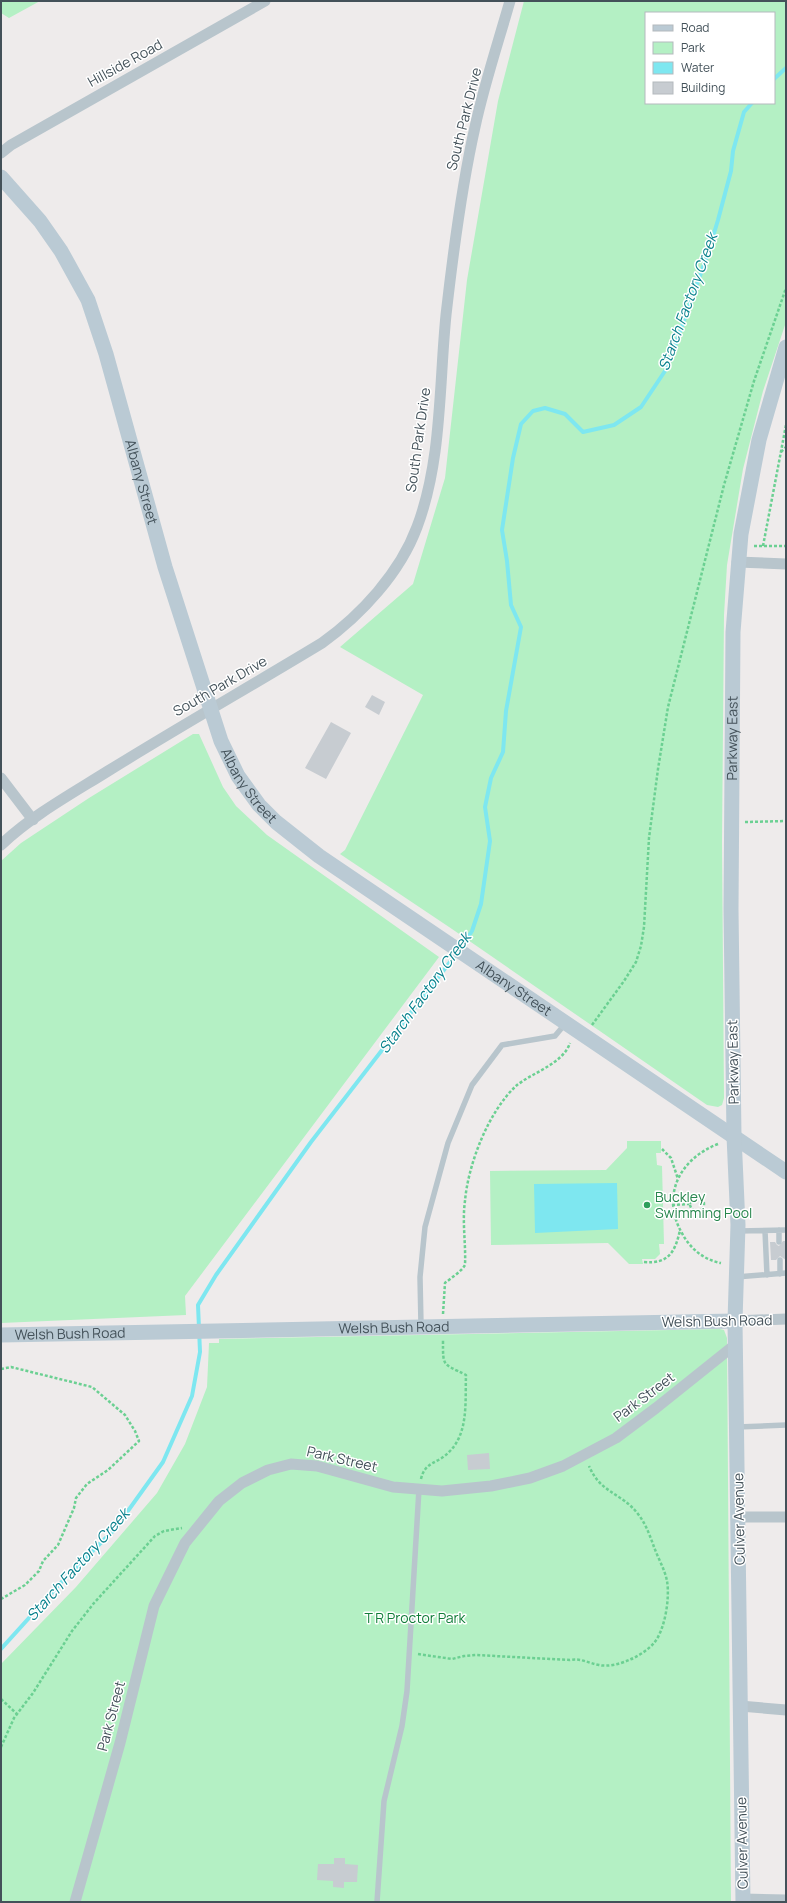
<svg xmlns="http://www.w3.org/2000/svg" width="787" height="1903" viewBox="0 0 787 1903" font-family="Manrope,sans-serif">
<style>
.green{fill:#b4f0c4;fill-rule:evenodd}
.water{fill:#7ee7f0}
.lines{fill:none;stroke-linecap:round;stroke-linejoin:round}
.stream{stroke:#7ee7f0;stroke-width:4}
.building{fill:#c7ccd1}
.path{stroke:#6bd092;stroke-width:2.5;stroke-dasharray:3 2;stroke-linecap:butt}
.lane{stroke:#b8c5cc;stroke-width:5.5}
.street{stroke:#b8c5cc;stroke-width:11}
.secondary{stroke:#bacad4;stroke-width:15}
.leisure-dot{fill:#2e9e5b;stroke:#fff;stroke-width:1.5}
.labels{text-anchor:middle;stroke-width:3;stroke-linejoin:round;paint-order:stroke}
.street-label{font-size:14px;fill:#435159;stroke:#fff}
.leisure-label{font-size:14px;fill:#27864d;stroke:#fff;text-anchor:start}
.park-label{font-size:14px;fill:#117d39;stroke:#fff}
.water-label{font-size:15px;font-style:italic;fill:#07818c;stroke:#fff}
</style>
<rect width="100%" height="100%" fill="#eeebeb"/>
<path class="green" d="M1,1H40L9,18L1,13Z
M524,1H786V322L763,391L743,469L727,565L724,615L722,842L724,1098L722,1105L718,1107L707,1105L452,929L340,854L345,850L423,695L340,647L413,584L445,478L467,280L498,101ZM646,13H774V103H646Z
M193,734H199L223,787L236,806L267,835L439,957L185,1296L186,1315L1,1323V861L21,843L89,798Z
M627,1141H661V1153H656L657,1165L662,1166L664,1244H659L660,1254L655,1259H642L643,1264H629L608,1243L491,1245L490,1171L606,1170L627,1148Z
M720,1329L724,1330L727,1338L731,1902H1V1664L76,1587L157,1493L185,1444L207,1387L209,1343H219V1339Z"/>
<path class="water" d="M617,1183L618,1229L535,1233L534,1184Z"/>
<g class="lines">
<path class="stream" d="M774,79L786,68
M461,948L472,931L481,904L490,841L485,807L491,778L503,752L506,711L521,627L511,605L507,561L502,530L513,458L521,424L533,411L545,408L565,414L583,432L614,425L641,407L667,368L707,256L718,220L731,171L733,151L744,112L752,103
M1,1649L67,1576L115,1529L163,1462L192,1396L200,1352L198,1305L216,1275L311,1142L457,953"/>
</g>
<path class="building" d="M372,695L385,702L379,715L365,707Z
M331,722L351,733L326,779L305,768Z
M783,1241H786V1260L780,1256L776,1260H771L770,1242H775L777,1245L779,1246Z
M489,1453L490,1469L468,1470L467,1455Z
M334,1858H345V1864L358,1865L357,1882H344V1888L333,1887V1881L317,1880L318,1864H334Z"/>
<g class="lines">
<path class="path" d="M781,452L786,447
M754,546H786
M763,546L786,425
M745,822L786,821
M592,1025L624,981L636,962L641,946L644,927L649,838L658,769L668,707L724,485L754,381L786,288
M718,1144C679,1159 660,1197 683,1235C691,1249 704,1260 721,1263
M662,1149L671,1158L678,1179
M690 1204a7 7 0 1 1 14 0a7 7 0 1 1-14 0Z
M672,1205L689,1204
M644,1262C668,1264 675,1253 680,1230
M443,1314L445,1283C451,1278 461,1272 465,1265C466,1244 462,1222 465,1201C468,1165 488,1112 516,1086C531,1073 563,1064 570,1043
M1,1369L11,1367L92,1387L125,1415L135,1431L139,1441L108,1470L87,1484L76,1498L74,1508L58,1545L43,1561L39,1571L25,1585L1,1599
M421,1479C425,1461 438,1464 449,1452C469,1433 465,1400 466,1375C442,1363 443,1367 443,1340
M418,1654L452,1659L464,1656L476,1655L570,1660C581,1658 588,1663 599,1665C608,1667 620,1664 629,1660C637,1657 648,1650 654,1643C665,1630 670,1598 667,1581C665,1570 658,1558 654,1547C650,1536 646,1524 638,1514C621,1492 601,1494 589,1466
M1,1699L17,1714
M1,1747L14,1718L33,1693L72,1631L94,1603L155,1536L164,1531L182,1528"/>
<path class="lane" d="M738,1231L786,1230
M765,1231L767,1275
M779,1242V1230
M780,1260V1274
M736,1277L786,1273
M421,1325L420,1277L425,1227L448,1143L472,1085L502,1045L555,1036L565,1024
M737,1427L786,1425
M377,1902L384,1801L402,1726L407,1691L419,1489"/>
<path class="street" d="M1,153L11,145L265,1
M737,562L786,564
M1,778L33,820
M1,845C31,816 73,793 108,771C179,727 251,686 322,643C361,615 400,573 417,527C442,461 439,385 446,315C453,253 461,189 475,127C484,85 498,43 510,1
M735,1321L786,1319
M739,1517H786
M740,1706L786,1710
M743,1899L786,1900
M75,1902L120,1743L154,1606L185,1543L219,1501L242,1483L268,1470L291,1464L317,1466L393,1487L442,1491L491,1486L530,1478L563,1466L616,1438L656,1408L736,1344"/>
<g class="secondary">
<path id="s1" d="M1,177L40,221L61,251L88,300L106,354L165,567L221,741L238,776L259,805L276,822L319,856L786,1172"/>
<path id="s2" d="M1,1335L735,1321"/>
<path id="s3" d="M743,1902L735,1321L738,1225L734,1136L731,909L733,632L741,534L759,440L786,347"/>
</g>
</g>
<circle class="leisure-dot" cx="647" cy="1205" r="4"/>
<g class="labels">
<g class="street-label">
<text transform="translate(125 63) rotate(-29)" y="5">Hillside Road</text>
<text transform="translate(464 119) rotate(-76)" y="5">South Park Drive</text>
<text transform="translate(418 440) rotate(-82)" y="5">South Park Drive</text>
<text dy="5" stroke="none"><textPath href="#s1" startOffset="341">Albany Street</textPath></text>
<text transform="translate(220 686) rotate(-30)" y="5">South Park Drive</text>
<text dy="5" stroke="none"><textPath href="#s3" startOffset="1164">Parkway East</textPath></text>
<text dy="5" stroke="none"><textPath href="#s1" startOffset="665">Albany Street</textPath></text>
<text dy="5" stroke="none"><textPath href="#s1" startOffset="1001">Albany Street</textPath></text>
<text transform="translate(733 1062) rotate(-91)" y="5">Parkway East</text>
<text transform="translate(717 1321) rotate(-1)" y="5">Welsh Bush Road</text>
<text dy="5" stroke="none"><textPath href="#s2" startOffset="393">Welsh Bush Road</textPath></text>
<text dy="5" stroke="none"><textPath href="#s2" startOffset="69">Welsh Bush Road</textPath></text>
<text transform="translate(644 1397) rotate(-37)" y="5">Park Street</text>
<text transform="translate(342 1459) rotate(13)" y="5">Park Street</text>
<text transform="translate(739 1519) rotate(-91)" y="5">Culver Avenue</text>
<text transform="translate(111 1716) rotate(-75)" y="5">Park Street</text>
<text transform="translate(742 1843) rotate(-91)" y="5">Culver Avenue</text>
</g>
<g class="leisure-label">
<text x="655" y="1202">Buckley<tspan x="655" dy="16">Swimming Pool</tspan></text>
</g>
<g class="park-label">
<text x="415" y="1623">T R Proctor Park</text>
</g>
<g class="water-label">
<text transform="translate(688 302) rotate(-70)" y="5">Starch Factory Creek</text>
<text transform="translate(425 993) rotate(-54)" y="5">Starch Factory Creek</text>
<text transform="translate(78 1565) rotate(-48)" y="5">Starch Factory Creek</text>
</g>
</g>
<rect width="787" height="1903" fill="none" stroke="#435159" stroke-width="4"/>
<rect x="645" y="12" width="130" height="92" fill="#ffffff" stroke="#b4b9bd"/>
<rect x="653" y="25" width="20" height="6" fill="#bacad4" stroke="#b4b9bd"/>
<text x="681" y="32" font-size="12" fill="#435159">Road</text>
<rect x="653" y="42" width="20" height="12" fill="#b4f0c4" stroke="#b4b9bd"/>
<text x="681" y="52" font-size="12" fill="#435159">Park</text>
<rect x="653" y="62" width="20" height="12" fill="#7ee7f0" stroke="#b4b9bd"/>
<text x="681" y="72" font-size="12" fill="#435159">Water</text>
<rect x="653" y="82" width="20" height="12" fill="#c7ccd1" stroke="#b4b9bd"/>
<text x="681" y="92" font-size="12" fill="#435159">Building</text>
</svg>
